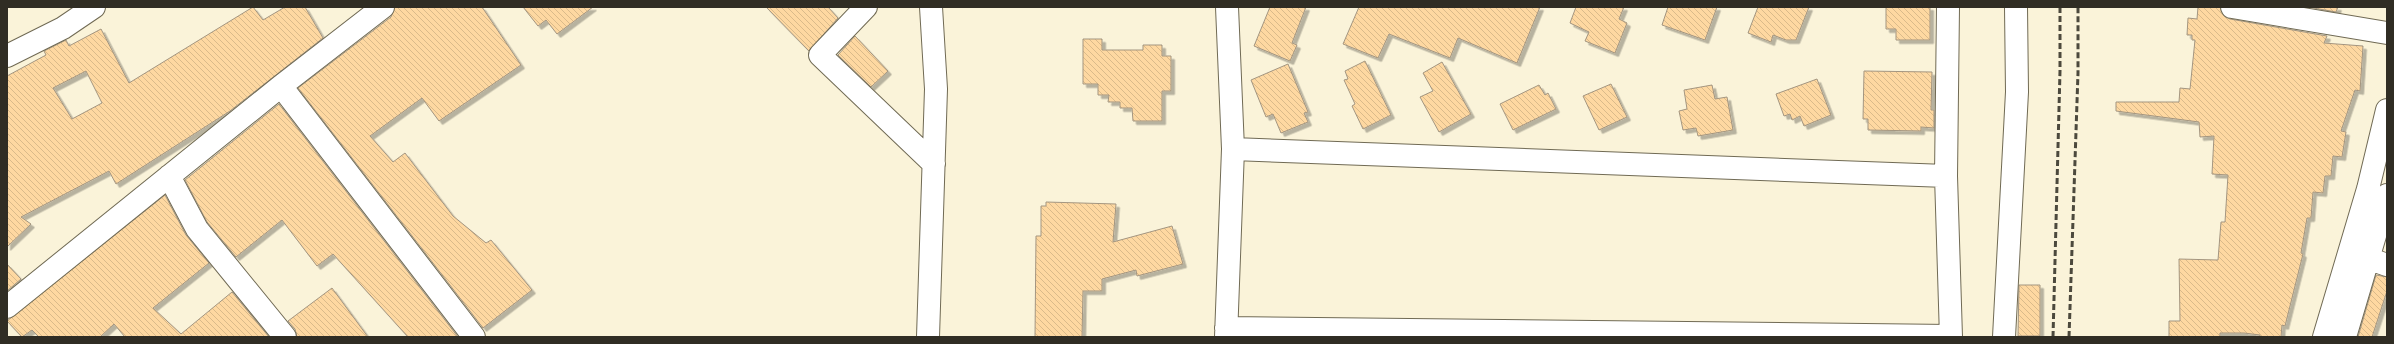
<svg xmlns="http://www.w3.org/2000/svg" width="2394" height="344" viewBox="0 0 2394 344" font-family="Signika,sans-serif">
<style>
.building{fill:url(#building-back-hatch);stroke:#a39580;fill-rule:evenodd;filter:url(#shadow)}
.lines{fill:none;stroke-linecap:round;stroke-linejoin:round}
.minor-casing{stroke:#706a54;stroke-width:24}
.minor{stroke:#fff;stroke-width:22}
.rail{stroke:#4c493d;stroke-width:3;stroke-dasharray:6 3;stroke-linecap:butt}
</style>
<defs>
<pattern id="building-back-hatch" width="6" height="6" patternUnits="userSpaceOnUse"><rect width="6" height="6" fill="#fed8a1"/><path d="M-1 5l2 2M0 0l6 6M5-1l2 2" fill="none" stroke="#daba8a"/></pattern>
<filter id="shadow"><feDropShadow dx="3.5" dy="3.5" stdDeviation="0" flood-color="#0004"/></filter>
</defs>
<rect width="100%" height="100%" fill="#faf3d9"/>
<path class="building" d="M253,7L263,20L285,7H305L323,38L230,111L116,184L109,171L21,217L31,224L7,247V76L46,55L44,51L66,40L69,46L101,29L129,83ZM86,71L102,103L72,119L53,88Z
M395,7H482L521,65L439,121L422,98L370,136L393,162L405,153L453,216L486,243L491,240L532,290L483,328L298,88L391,17Z
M523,7H593L557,34L546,20L538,26Z
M766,7H828L838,18L809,51Z
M1270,7H1306L1292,43L1297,45L1290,61L1254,46Z
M1359,7H1540L1517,63L1458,38L1450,58L1389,34L1378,58L1343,44Z
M1576,7H1624L1619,19L1627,23L1615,53L1585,41L1589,32L1570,23Z
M1668,7H1717L1705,40L1662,25Z
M1758,7H1809L1796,40H1786L1773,35L1771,42L1748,33Z
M1886,7H1930V40H1896V29H1886Z
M2198,7H2220L2224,16L2230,19L2327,36L2324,43L2363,46L2360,91L2355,90L2341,131L2346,132L2342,157L2333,156L2331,176H2325L2323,193L2313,192L2311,218H2307L2301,253L2303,254L2285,326L2282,325L2281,337H2260V335L2244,333H2220V337H2169V321H2180L2179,259L2218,260L2221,222H2225L2228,175L2212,174L2214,136L2200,137L2199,122L2116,111V102H2179L2180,88L2190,89L2195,40H2192V35H2187L2188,18L2197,19Z
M2308,7H2338L2336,12Z
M855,36L888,71L871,87L838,55Z
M1083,39H1102V50H1143V45H1162V56H1171V91H1162V121H1133L1132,108H1120V102H1108L1109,95H1098V84H1083Z
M1365,61L1391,115L1363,129L1352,106L1355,104L1344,80L1348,79L1345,71Z
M1442,62L1471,114L1439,132L1420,97L1433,91L1423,73Z
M1288,64L1308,112L1304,113L1308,122L1281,133L1273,114L1266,117L1251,80Z
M1864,71L1932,72L1931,110H1934V128L1921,127V131L1868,130V119H1863Z
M1817,79L1831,115L1804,126L1800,116L1792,120L1790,114L1784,116L1776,94Z
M1611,84L1627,117L1599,130L1583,96Z
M1539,85L1545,95L1548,93L1556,109L1513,130L1500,104Z
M1712,85L1715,99L1727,97L1733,130L1698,136L1696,128L1683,130L1679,111L1687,109L1684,90Z
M279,104L458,337H408L333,254L317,266L282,220L236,257L207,222L185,180Z
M165,195L186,235L209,263L153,308L181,334L232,292L269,337H125L114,324L100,337H39L32,330L22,337L7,321Z
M1046,202L1116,204L1113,242L1172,226L1183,264L1137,276L1136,270L1102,279V291H1083L1082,337H1035L1036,236H1041V206H1046Z
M7,264L21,279L7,291Z
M2376,275L2387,277V291L2372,337H2358Z
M2019,285H2040V336H2018Z
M332,288L368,337H297L295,329L288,321Z"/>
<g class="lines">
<defs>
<path id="minor" d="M866,7L820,55L934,164
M1948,7L1946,176L1951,337
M2232,7L2387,33
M7,56L63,28L94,7
M281,86L474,337
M1233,149L1946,176
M169,176L197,229L285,337
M2367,258L2387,265
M7,307L281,86L383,7
M1226,328L1951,336
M928,337L936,89L931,7
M1226,337L1233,149L1227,7
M2004,337L2017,92L2016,7
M2324,337L2368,189L2387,110
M2345,337L2387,195"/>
</defs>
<use href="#minor" class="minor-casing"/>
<use href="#minor" class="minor"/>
<path class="rail" d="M2053,337L2060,71V7
M2069,337L2078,73V7"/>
</g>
<rect width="2394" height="344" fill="none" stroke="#302d24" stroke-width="16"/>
</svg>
